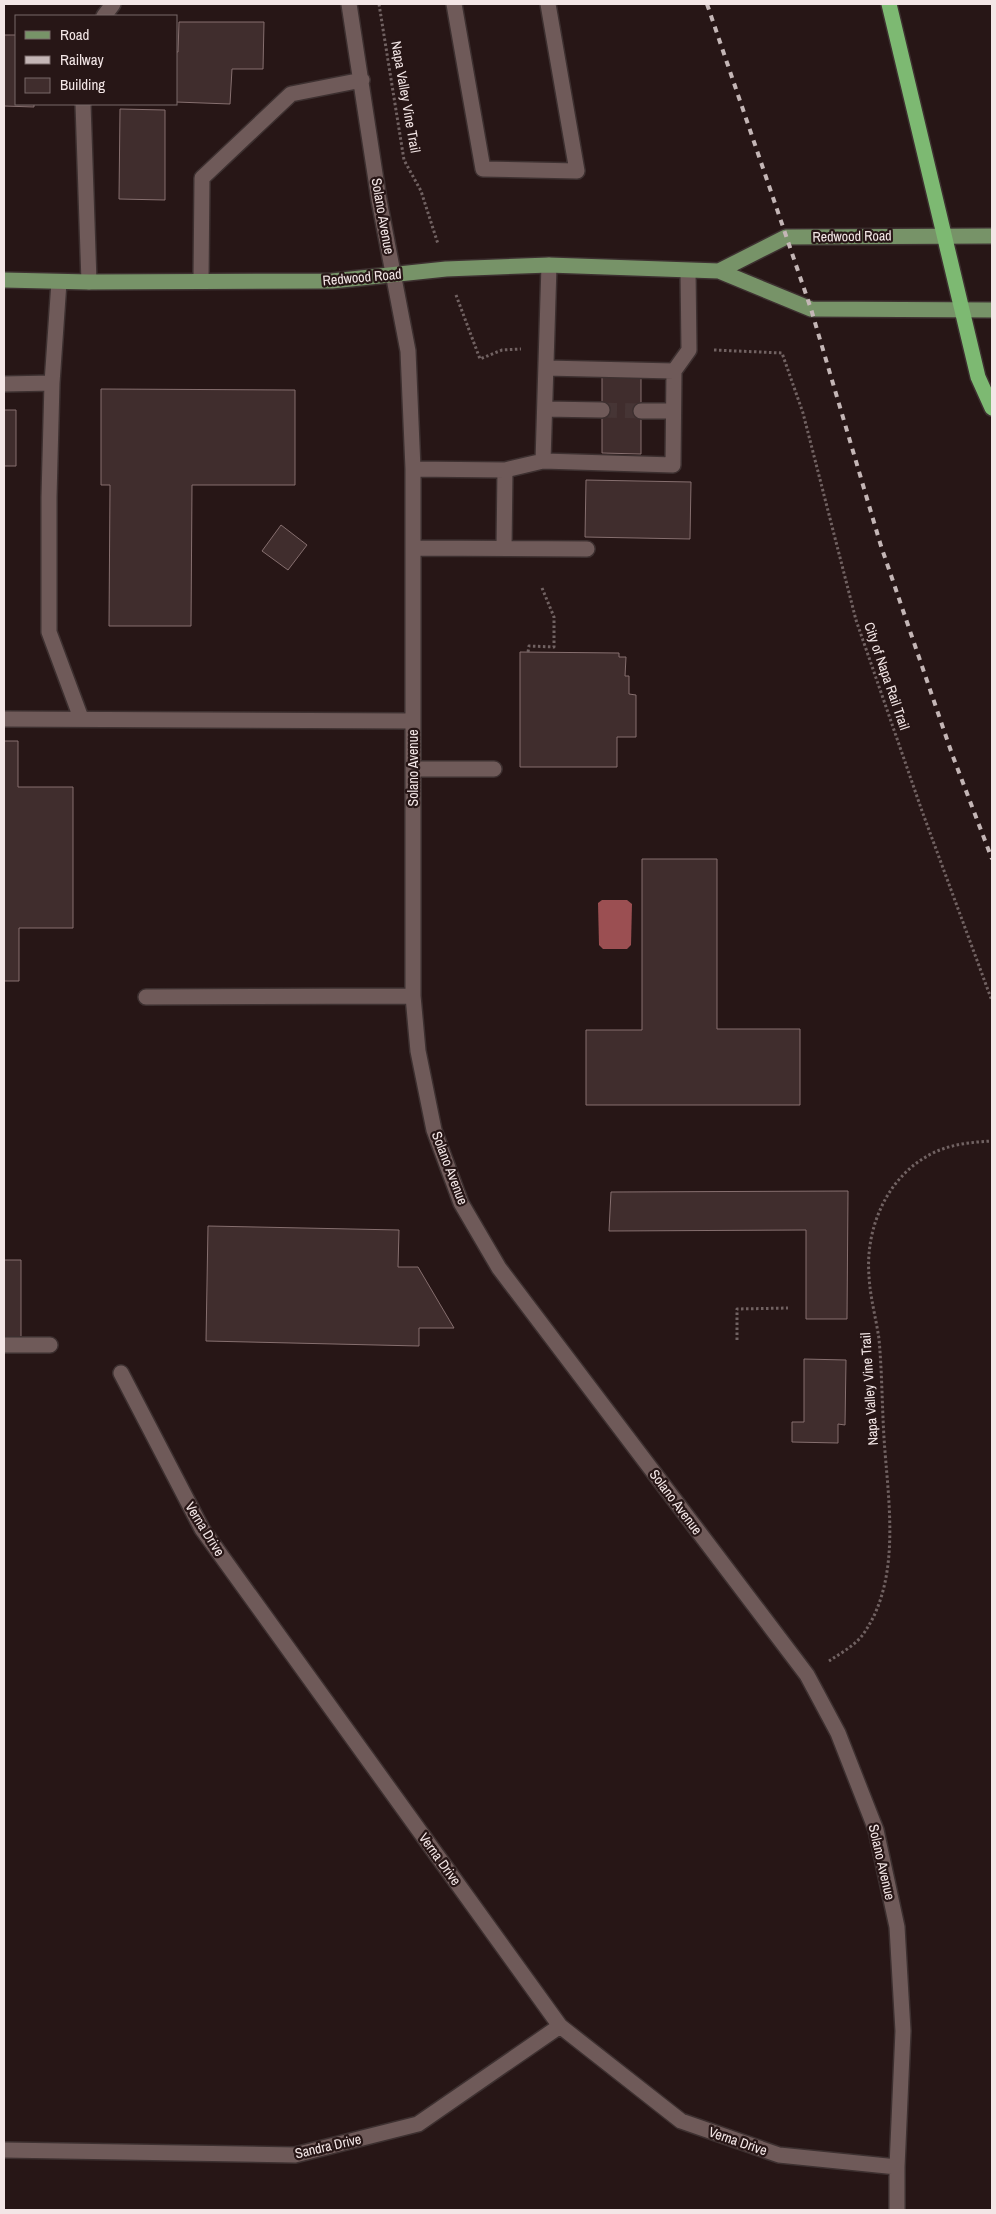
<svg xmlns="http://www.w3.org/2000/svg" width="996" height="2214" viewBox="0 0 996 2214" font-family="'Archivo Narrow',sans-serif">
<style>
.water{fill:#9b4f52}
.building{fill:#402d2d;stroke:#866f6f}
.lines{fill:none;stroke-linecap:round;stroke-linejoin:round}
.minor-tunnel{stroke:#463535;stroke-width:15;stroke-dasharray:15 8;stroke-linecap:butt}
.minor-casing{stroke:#3d3030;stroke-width:18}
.major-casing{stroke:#3d3030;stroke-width:18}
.highway-casing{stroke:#3d3030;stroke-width:18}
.path{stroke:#716262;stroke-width:3;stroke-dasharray:2.5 2.5;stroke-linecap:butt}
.minor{stroke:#6f5a59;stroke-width:15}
.major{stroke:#779368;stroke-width:15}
.highway{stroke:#7db972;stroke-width:15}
.rail{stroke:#c4b6b6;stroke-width:4;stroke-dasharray:6 6;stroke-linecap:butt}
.labels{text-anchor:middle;stroke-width:4.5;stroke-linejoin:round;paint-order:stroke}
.street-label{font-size:14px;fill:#f3e6e6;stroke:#271616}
</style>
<rect width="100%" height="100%" fill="#271616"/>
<path class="water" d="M602,900H627L632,904L631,945L627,949H603L599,945L598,903Z"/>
<path class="building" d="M179,22H264L263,69H232L230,104L176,102V52H178Z
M4,35H16V104H34V107L4,106Z
M120,109L165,110V200L119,199Z
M602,375H641V454L602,453Z
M101,389L295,390V485H192L191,626H109L110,485H101Z
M4,410H16V466H4Z
M586,480L691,482L690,539L585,537Z
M281,525L307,545L288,570L262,551Z
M520,652L619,653V657H626L625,676H629V694L636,695V737H617V767H520Z
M4,741H18V787H73V928H19V981H4Z
M642,859H717V1029H800V1105H586V1030H642Z
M848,1191L847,1319H806V1230L609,1231L611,1192Z
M208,1226L399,1230L398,1267H418L454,1328H419V1346L206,1341Z
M4,1260H21V1337H4Z
M804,1359L846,1360L845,1425L838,1424V1443L792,1442V1422H804Z"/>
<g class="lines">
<path class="minor-tunnel" d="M602,410L641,411"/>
<defs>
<path id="minor" d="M349,4L379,200L408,351L413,469V996L418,1051L434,1130L461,1203L499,1268L807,1675L838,1733L876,1830L897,1927L903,2031L897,2167V2210
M454,4L483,169L577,171L548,4
M104,16L113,4
M83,104L89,282
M201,280L202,178L291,94L362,80
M59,282L52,383L49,497V632L81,718
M546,368L674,371
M4,384L52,383
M545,409L602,410
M641,411H673
M543,461L549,265
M413,469L505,470L543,461L673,465L674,371L689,350L688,271
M413,548L587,549
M504,548L505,470
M4,719L413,721
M413,769H494
M146,997L413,996
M4,1345H50
M121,1373L202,1529L560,2026L681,2121L779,2155L897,2167
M4,2150L295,2155L418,2124L560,2026"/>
<path id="major" d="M719,271L786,237L992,236
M4,280L89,282L332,281L446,269L549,265L719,271L811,309L992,310"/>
<path id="highway" d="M889,4L978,377L992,408"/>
</defs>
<use href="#minor" class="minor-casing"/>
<use href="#major" class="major-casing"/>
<use href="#highway" class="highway-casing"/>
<path class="path" d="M379,4L404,160L421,191L438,244
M456,295L480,359L502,350L521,349
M714,350L782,353L803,413L856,620L922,811L992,1001
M528,652L529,646L554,647V617L542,588
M737,1340V1309L788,1308
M829,1661C841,1653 856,1645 864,1633C902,1578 888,1500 884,1438C882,1405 882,1372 879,1339C876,1318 870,1297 869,1276C865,1227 888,1175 933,1153C951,1144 973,1142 992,1141"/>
<use href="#minor" class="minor"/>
<use href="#major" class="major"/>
<use href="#highway" class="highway"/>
<path class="rail" d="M707,4L811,309L881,546L952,754L992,859"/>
</g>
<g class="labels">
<g class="street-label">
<text transform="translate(406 97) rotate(80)" y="5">Napa Valley Vine Trail</text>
<text transform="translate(383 216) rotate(80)" y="5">Solano Avenue</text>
<text transform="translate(852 236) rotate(-1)" y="5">Redwood Road</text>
<text transform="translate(362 277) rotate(-5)" y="5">Redwood Road</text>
<text transform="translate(887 676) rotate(71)" y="5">City of Napa Rail Trail</text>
<text transform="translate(413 768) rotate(-90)" y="5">Solano Avenue</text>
<text transform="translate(450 1168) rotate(69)" y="5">Solano Avenue</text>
<text transform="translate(869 1389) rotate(-94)" y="5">Napa Valley Vine Trail</text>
<text transform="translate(676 1502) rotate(53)" y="5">Solano Avenue</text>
<text transform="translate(205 1529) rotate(58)" y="5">Verna Drive</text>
<text transform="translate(440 1859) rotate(54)" y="5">Verna Drive</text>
<text transform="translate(882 1862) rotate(77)" y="5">Solano Avenue</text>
<text transform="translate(738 2141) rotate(19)" y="5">Verna Drive</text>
<text transform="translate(328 2146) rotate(-13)" y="5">Sandra Drive</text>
</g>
</g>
<rect width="996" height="2214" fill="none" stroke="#f3e6e6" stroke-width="10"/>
<rect x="15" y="15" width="162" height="90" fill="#271616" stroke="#796969"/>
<rect x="25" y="31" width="25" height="8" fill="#779368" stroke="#796969"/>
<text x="60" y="40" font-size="15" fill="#f3e6e6">Road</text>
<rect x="25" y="56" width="25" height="8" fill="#c4b6b6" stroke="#796969"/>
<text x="60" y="65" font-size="15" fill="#f3e6e6">Railway</text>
<rect x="25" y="78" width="25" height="15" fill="#402d2d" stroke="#796969"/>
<text x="60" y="90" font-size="15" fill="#f3e6e6">Building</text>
</svg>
